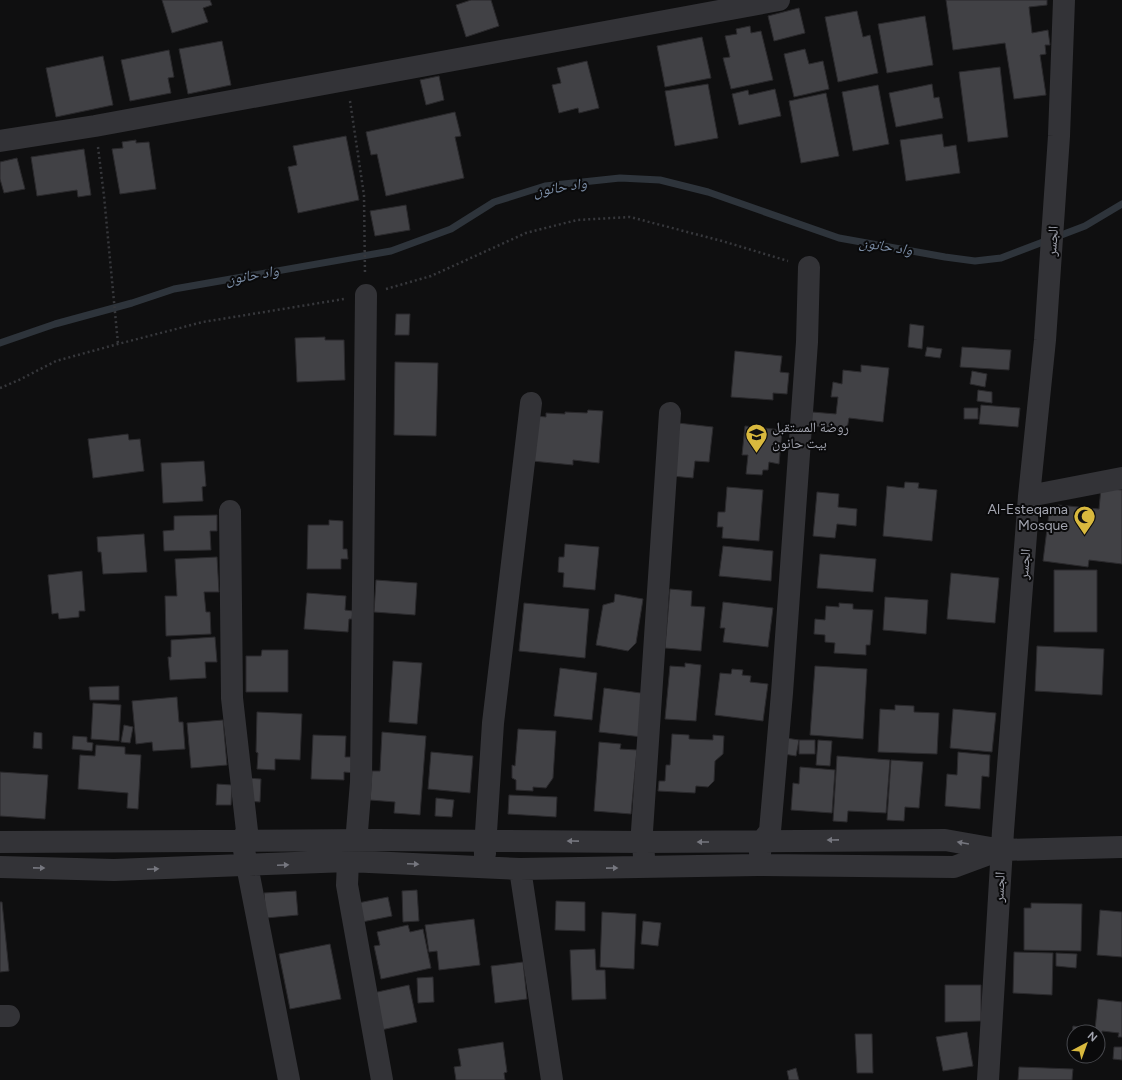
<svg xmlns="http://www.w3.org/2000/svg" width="1122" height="1080" viewBox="0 0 1122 1080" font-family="Figtree,'Noto Naskh Arabic',sans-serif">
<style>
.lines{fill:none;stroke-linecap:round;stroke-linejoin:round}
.stream{stroke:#2e343b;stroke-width:7}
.building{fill:#414145;stroke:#2a292c}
.path{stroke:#37383c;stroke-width:2.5;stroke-dasharray:2 3;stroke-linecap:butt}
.minor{stroke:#333337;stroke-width:22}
.oneway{fill:#76777f}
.labels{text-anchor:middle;stroke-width:4;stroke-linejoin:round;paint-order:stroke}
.street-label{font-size:14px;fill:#a2a4af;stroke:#0a0a0b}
.poi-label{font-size:14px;fill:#a2a4af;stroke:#0a0a0b;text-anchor:start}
.water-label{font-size:15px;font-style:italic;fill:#7c8ea7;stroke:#0a0a0b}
</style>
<rect width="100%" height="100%" fill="#0f0f10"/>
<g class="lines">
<path class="stream" d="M0,343L55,324L132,303L174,289L391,251L451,229L494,202L545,186L620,178L660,180L708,192L839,238L945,257L975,261L1001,258L1085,226L1122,204"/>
</g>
<path class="building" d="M162,0H210L212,5L203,8L208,22L172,33Z
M471,0H491L499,26L466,37L456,5Z
M946,0H1047V5L1029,7L1032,33L1048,30L1050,45H1045L1046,54L1040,55L1046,95L1014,99L1005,43L953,50Z
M799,8L805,33L774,41L768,16Z
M857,11L863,37L870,35L878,73L838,82L825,17Z
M925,16L933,65L887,73L878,24Z
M750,26L751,33L761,31L773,80L731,89L723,58L730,57L725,36L737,34L736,29Z
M702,37L711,78L665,87L657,46Z
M222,41L231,85L188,94L179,49Z
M805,49L809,64L823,61L829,89L794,97L784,54Z
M169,50L174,77L168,78L171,93L130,101L121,60Z
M103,56L113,105L56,117L46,68Z
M587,61L599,108L579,113L578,108L559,113L552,85L561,83L557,68Z
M1000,67L1008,137L968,142L959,72Z
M439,76L444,100L426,105L420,80Z
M708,84L718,138L675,146L665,91Z
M932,84L934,98L939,97L943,118L896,127L889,93Z
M878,85L889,144L853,151L842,92Z
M775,89L781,116L739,125L732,94L748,90L749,95Z
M826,93L839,156L801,163L789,101Z
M455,112L461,136L455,137L464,178L386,196L377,154L371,155L366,132Z
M942,134L944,147L956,145L960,173L906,181L900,140Z
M346,136L359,200L298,213L288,167L297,165L293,146Z
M136,140V143L149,142L156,189L120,194L112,149L123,148L122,142Z
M84,149L91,195L78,197L77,190L37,196L31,157Z
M17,158L25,189L4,193L0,179V162Z
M406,205L410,230L375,236L370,211Z
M396,314H410L409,335H395Z
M910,324L924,326L922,349L908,347Z
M325,337V340H344L345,380L297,382L295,338Z
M927,347L942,349L940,358L925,356Z
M962,347L1011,350L1009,370L960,367Z
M735,351L782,356L780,372L789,373L787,394L773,393V400L731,397Z
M395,362L438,363L436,436L394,435Z
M861,365L889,368L883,422L849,418L847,429L811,426L812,412L836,414L838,397H831L833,382L842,384L843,370L861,372Z
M972,371L987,374L985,387L970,384Z
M978,390L992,392V403L977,401Z
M981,405L1020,408L1018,427L979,424Z
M964,408H978V419H964Z
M588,410L603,411L599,463L573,460V465L532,461L536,416L546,417V413L565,414V412L587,413Z
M678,423L713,427L709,462L695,461L693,478L672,476Z
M745,426L782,430L779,464L769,462L768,470H763L762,475L746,474L748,455H742Z
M128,434L129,440L140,439L144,471L93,478L88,439Z
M204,461L206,486L202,487L203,501L163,503L161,463Z
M905,482L919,483L918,488L937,490L932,541L883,536L887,486L904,488Z
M727,487L763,490L759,541L722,538L723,527H717L718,512H725Z
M1101,488L1122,490V564L1089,560L1088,567L1043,561L1049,513L1057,514L1058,505L1099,509Z
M817,492L839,494L838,507L857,509L856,526L837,524L835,538L813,536Z
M217,515V531H210L211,550L164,551L163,531L174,530V516Z
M329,520L343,521V549H347L348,559H341V569H307L308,525H329Z
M144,534L147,572L103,574L101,552H98L97,537Z
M565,544L599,547L595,590L563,587L564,573L558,572L559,557H564Z
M723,546L773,551L771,581L719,576Z
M820,554L876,559L873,592L817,588Z
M217,557L219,592H204L206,612H210L211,634L166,636L165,596H177L175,559Z
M1054,570H1097V632H1054Z
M82,571L85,611H79V617L59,619L58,613L52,614L48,575Z
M951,573L999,578L995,623L947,619Z
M376,580L417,583L415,615L374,612Z
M670,589L692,591L691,606L705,607L701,651L665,648Z
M307,593L346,596L345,610L353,611L352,619H349L348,632L304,629Z
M615,594L643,599L636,643L628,651L596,645L603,605L614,602Z
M885,597L928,600L926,634L883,630Z
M723,602L773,608L768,647L723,642L725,628H720Z
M524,603L589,609L585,658L519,651Z
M839,603L853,604V609L873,610L870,645H866V655L834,653L835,643L825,642V635L814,634L815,619L825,620L826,606L839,607Z
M215,637L217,662H205L206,678L170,680L168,657H171V640Z
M1037,646L1104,649L1102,695L1035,691Z
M262,650H288V692H246V656H261Z
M393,661L422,663L417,724L389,722Z
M685,663L701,665L696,721L665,719L670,666L685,667Z
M815,666L867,669L863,739L810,735Z
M560,668L597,673L592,720L554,716Z
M732,669L743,670L742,675L751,676L750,682L768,684L763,721L715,715L720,673L731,674Z
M119,686V700H90L89,687Z
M604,688L648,694L642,737L599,732Z
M177,697L179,722H183L185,749L153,751L152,742L136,744L132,701Z
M93,703L121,705L119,741L91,739Z
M895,705L914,706V712L939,713L937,754L878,752L880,709L895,710Z
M953,709L996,713L992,752L950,748Z
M257,712L302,714L300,760L275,759V770L257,769L258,753L256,752Z
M223,720L227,765L191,768L187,723Z
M124,725L133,727L130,743L121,742Z
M518,729L556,731L553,778L546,788L533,787V791L516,790V780L512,778V765L515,766Z
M34,732L42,733V749L33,748Z
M382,732L426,736L420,815L394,813L395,802L370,800L372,771H380Z
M672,734L689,735V739L713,740V735L724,736L723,754L715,761L714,781L708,787L696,786L695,793L658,791L659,781H665L666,765H670Z
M313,735L346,736L345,757H356L355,773L344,772V780L311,779Z
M73,736L87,737V742L93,743L92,751L72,749Z
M786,738L799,740L796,756L784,754Z
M799,740H815V754H799Z
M818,740L832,741L830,766L816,765Z
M599,742L621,744L620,749L637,750L631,814L594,811Z
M96,745L125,747V754L141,755L138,809L127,808L128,793L78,789L80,755L95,756Z
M431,752L473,756L470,793L428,789Z
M958,752L990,755L989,777L982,776L980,809L945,806L947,774L957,775Z
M837,756L890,760L886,813L848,811L847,822L833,821Z
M891,760L923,762L919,808L905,807L904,821L887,820Z
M800,767L835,770L832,813L791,810L793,783L799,784Z
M0,772L48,775L45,819L0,816Z
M248,778L261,779L260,802L246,801Z
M217,784L232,785L231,805H216Z
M509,795L557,797L556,817L508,814Z
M436,798L454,800L452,817L435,816Z
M417,890L419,921L403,922L402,891Z
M296,891L298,915L266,918L264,893Z
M388,897L392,916L362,922L358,903Z
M556,901L585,902V931L555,930Z
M0,902H2L9,971L0,972Z
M1031,903L1082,904L1081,951L1024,950V908H1031Z
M1100,910L1122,912V957L1097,955Z
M602,912L636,914L634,969L600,967Z
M474,919L480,965L439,970L437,951L429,952L425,925Z
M643,921L661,923L658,946L641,944Z
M408,925L410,932L423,929L431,968L381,979L374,946L380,945L377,932Z
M330,944L341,999L290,1009L279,954Z
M595,949L596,970H605L606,999L572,1000L570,950Z
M1014,952L1053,953L1052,995L1013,993Z
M1056,953L1077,954L1076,968L1056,966Z
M523,962L527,999L495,1003L491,966Z
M433,977L434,1002L418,1003L417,978Z
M409,985L417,1022L381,1030L373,993Z
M945,985H981V1021L945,1022Z
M1098,999L1122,1002V1037H1118L1119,1033L1102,1031L1101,1043H1098V1032H1082L1083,1028L1095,1030Z
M1073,1026L1081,1027L1080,1032H1074V1042H1071Z
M967,1032L973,1066L943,1071L936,1037Z
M855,1034H872L873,1073H857Z
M503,1042L507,1072L504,1073L505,1080H456L454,1067L461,1066L458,1049Z
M1114,1047H1122V1060L1113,1059Z
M1019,1067L1073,1069L1072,1080H1018Z
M796,1068L799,1080H789L787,1071Z"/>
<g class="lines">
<path class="path" d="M350,101L364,195L365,275
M98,147L104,196L118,344
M386,289L431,276L526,233L577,220L630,217L722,241L788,261
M0,388L19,380L56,361L118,344L203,322L344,299"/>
<path class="minor" d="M0,141L95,126L779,0
M366,295L361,782L357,831L348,861L347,885L382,1080
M1029,496L1122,478
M230,511L232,698L247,831L242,840L289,1080
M0,842L377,840L642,842L945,840L1002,850L1122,847
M760,853L762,841L770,831L782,693L807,342L809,267
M485,854L484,840L486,832L493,723L531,403
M644,857L642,831L670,413
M0,867L114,870L348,861L520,869L758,865L954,867L1000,850
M520,869L552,1080
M0,1016H9
M988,1080L1003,831L1029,496L1045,340L1059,136L1064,0"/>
</g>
<defs><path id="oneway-solid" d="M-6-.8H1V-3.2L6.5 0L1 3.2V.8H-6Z"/></defs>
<g class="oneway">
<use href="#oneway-solid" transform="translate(833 840) rotate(179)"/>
<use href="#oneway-solid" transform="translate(573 841) rotate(-179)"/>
<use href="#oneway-solid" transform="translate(703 842) rotate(180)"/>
<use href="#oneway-solid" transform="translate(963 843) rotate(-170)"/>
<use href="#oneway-solid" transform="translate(413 864) rotate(2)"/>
<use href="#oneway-solid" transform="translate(283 865) rotate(-3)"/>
<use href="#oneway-solid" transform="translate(39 868) rotate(1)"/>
<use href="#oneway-solid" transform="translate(612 868) rotate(-1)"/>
<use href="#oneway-solid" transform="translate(153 869) rotate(-2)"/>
</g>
<defs>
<symbol id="school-pin" viewBox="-11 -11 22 30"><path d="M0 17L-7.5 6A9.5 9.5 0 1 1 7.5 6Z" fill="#d9b93e" stroke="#0a0a0b"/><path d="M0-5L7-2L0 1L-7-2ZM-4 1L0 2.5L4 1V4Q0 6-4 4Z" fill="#111"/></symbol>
<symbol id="mosque-pin" viewBox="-11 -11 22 30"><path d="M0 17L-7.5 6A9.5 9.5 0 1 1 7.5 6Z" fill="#d9b93e" stroke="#0a0a0b"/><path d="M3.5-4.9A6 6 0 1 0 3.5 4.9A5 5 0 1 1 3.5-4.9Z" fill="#111"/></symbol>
</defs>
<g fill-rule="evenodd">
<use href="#school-pin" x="744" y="422" width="25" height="34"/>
<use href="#mosque-pin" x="1072" y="504" width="25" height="34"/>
</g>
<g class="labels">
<g class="street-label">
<text transform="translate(1052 241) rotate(-86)" y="5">الجسر</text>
<text transform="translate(1024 564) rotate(-85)" y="5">الجسر</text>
<text transform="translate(999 887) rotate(-87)" y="5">الجسر</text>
</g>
<g class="poi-label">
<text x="772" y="432">روضة المستقبل<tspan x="772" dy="16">بيت حانون</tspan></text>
<text x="1068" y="514" text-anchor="end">Al-Esteqama<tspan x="1068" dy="16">Mosque</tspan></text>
</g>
<g class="water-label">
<text transform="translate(560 187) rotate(-9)" y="5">واد حانون</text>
<text transform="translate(886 246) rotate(9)" y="5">واد حانون</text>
<text transform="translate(252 275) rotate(-10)" y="5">واد حانون</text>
</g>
</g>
<g transform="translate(1086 1044) rotate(41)"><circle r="19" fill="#0a0a0b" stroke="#47484d"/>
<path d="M0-3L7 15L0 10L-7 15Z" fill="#d9b93e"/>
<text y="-6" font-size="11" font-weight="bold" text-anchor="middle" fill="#a2a4af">N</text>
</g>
</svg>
